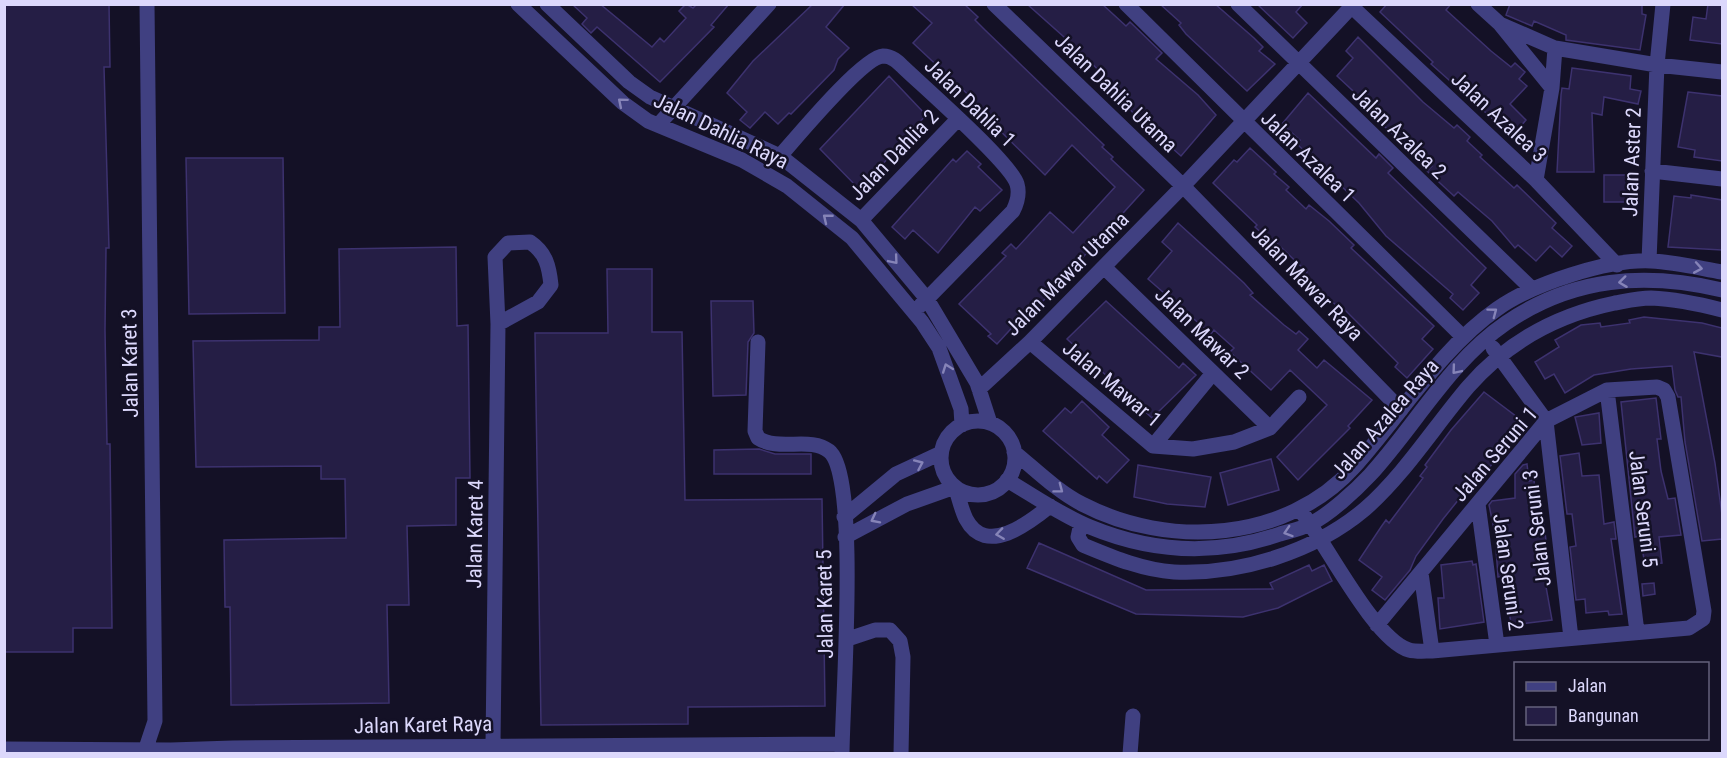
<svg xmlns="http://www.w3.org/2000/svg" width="1727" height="758" viewBox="0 0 1727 758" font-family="'Roboto Condensed',sans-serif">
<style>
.building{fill:#251e45;stroke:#3d326f;stroke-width:1.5}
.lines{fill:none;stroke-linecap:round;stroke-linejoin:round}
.minor{stroke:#404081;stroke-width:15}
.oneway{stroke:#8684b8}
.labels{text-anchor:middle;stroke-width:5;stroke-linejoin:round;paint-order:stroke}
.street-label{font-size:21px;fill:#dcd8fc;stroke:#141126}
</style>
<rect width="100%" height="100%" fill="#141126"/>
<path class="building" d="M4,4H109L110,67H104L109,248H106L105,330L107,444H110L112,628H73V652H4Z
M572,4H600L652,47L660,38L664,42L686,18L679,11L686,4L693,8L697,4H729L711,25L714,27L660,82L597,27L591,33L582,24L587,18Z
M813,4H845L826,27L849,48L838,59L834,70L791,114L789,113L778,124L765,112L750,128L740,120L747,112L727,93L753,61Z
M911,4H964L978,17L975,20L985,30L1104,145L1102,147L1113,157L1111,159L1144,190L1034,311L1030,308L997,344L988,336L991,334L959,304L1006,256L1002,253L1011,244L1016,249L1050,212L1073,233L1115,187L1072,145L1045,175L982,113L984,111L976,102L913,43L932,23Z
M1027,4H1102L1126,26L1130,22L1162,53L1156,59L1198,95L1216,115L1181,156L1134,114L1123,101L1125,98L1082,53Z
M1160,4H1215L1254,38L1263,47L1259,51L1275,64L1247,91L1186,34L1179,25L1181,23Z
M1257,4H1303L1296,12L1307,23L1293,38Z
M1387,4H1451L1446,10L1491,51L1511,67L1515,63L1525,72L1519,79L1527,86L1510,104L1526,120L1512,136L1431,64L1433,62L1380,12Z
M1510,4H1642V14L1646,15L1640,50L1566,40V35L1534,21L1532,26L1506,15Z
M1708,4H1722V44L1690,40L1693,17L1706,19Z
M1358,37L1423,102L1454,128L1457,125L1470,137L1467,141L1482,155L1480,157L1514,188L1517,185L1556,223L1552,228L1572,246L1562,257L1550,246L1536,261L1518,245L1515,248L1492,221L1458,192L1454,196L1441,184L1427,171L1432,166L1400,137L1398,139L1384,126L1385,124L1366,103L1337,76L1353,58L1346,51Z
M1572,68L1631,76L1630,89L1641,91L1638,104L1604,97L1602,115L1592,113L1594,172H1557L1561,95L1562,88L1569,89Z
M889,76L926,115L860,190L820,149Z
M1688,92L1722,96V161L1694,157L1695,150L1678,147Z
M1308,93L1376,158L1379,154L1393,168L1388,173L1486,268L1471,285L1479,293L1463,310L1450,298L1453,294L1386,236L1359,203L1297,144L1300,140L1282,124Z
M1250,148L1276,172L1274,174L1289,187L1286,190L1306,209L1309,205L1329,221L1354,245L1351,248L1434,326L1422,339L1433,349L1407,378L1395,367L1398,363L1340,305L1338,307L1314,285L1309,292L1298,282L1307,272L1268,235L1266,237L1255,227L1257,225L1213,183L1234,160L1237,162Z
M967,151L981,164L978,167L1002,190L980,211L975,207L938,253L913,230L905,239L892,227L953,159L956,162Z
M186,158H283L285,313L189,314Z
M1604,175H1627V202H1604Z
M1691,195L1722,200V250L1668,247L1674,196L1691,198Z
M1178,223L1244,283L1253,293L1250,295L1284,325L1296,334L1299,331L1308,339L1298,350L1317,368L1324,360L1372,400L1348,426L1350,428L1298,480L1277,457L1327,405L1290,370L1271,390L1230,352L1234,348L1214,330L1211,334L1148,279L1172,251L1162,242Z
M456,247L457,326L468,325L470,478H456V525L407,526L409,605H387L389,703L231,705L230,607H225L224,540L346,538L345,479H321V466L196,467L193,341L319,340V327H340L339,249Z
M607,269H652V332H682L685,500L822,499L825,706L688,707V724L541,725L535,333H608Z
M711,301H753L754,333L748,342L746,395L713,396Z
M1106,301L1179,368L1183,363L1196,375L1152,418L1067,339Z
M1644,317L1702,323L1722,328V357L1694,352L1715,463L1722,515V539L1702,541L1685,442L1681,397H1678L1675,390L1672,366L1631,369L1594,375L1565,393L1554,374L1545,379L1535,362L1559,347L1555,340L1581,325L1600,323L1601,327L1630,323L1629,320Z
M1484,392L1521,420L1516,423H1520L1503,450L1485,473L1484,468L1443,519L1416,556L1410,570L1385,600L1372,590L1382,577L1359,560L1381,527L1386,520L1389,523L1423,478L1420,476L1427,467L1425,465L1451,430Z
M1656,398L1661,439H1657L1661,471L1668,499L1675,498L1681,535L1659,537L1662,563L1645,565L1640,536L1635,537L1621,402Z
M1082,401L1109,427L1102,435L1129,460L1107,483L1099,476L1097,479L1043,431L1065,408L1071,413Z
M1599,413L1601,443L1582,445L1575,417Z
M759,449L775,454H811V474H714V450Z
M1579,453L1582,476L1599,475L1604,524L1614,522L1616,539H1611L1622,614L1609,615L1608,611L1586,613L1585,599L1576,600L1570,547L1576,546L1572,514H1567L1560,456Z
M1271,459L1279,490L1228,505L1220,473Z
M1527,464L1529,481L1534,480L1535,491H1538L1545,532L1548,558L1541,559L1552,620L1511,625L1509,609H1513L1509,576L1498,577L1496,548H1498L1489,505L1492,501L1515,498V474L1523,465Z
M1138,465L1211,477L1205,507L1167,504L1134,497Z
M1039,543L1146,590L1273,589L1270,583L1309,565L1312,571L1324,565L1332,581L1278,608L1243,617L1136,614L1027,568Z
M1472,561L1473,565L1476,564L1484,622L1440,629L1438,598H1444L1441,565Z
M1654,583L1655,594L1643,596L1642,584Z"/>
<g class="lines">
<path class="minor" d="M518,4L623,103L648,121L742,160L787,186L852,238L922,322L939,348L961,409L962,425
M547,4L629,82L650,97L780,156L861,220L927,299L977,383L990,423
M994,4L1183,186L1401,410
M1126,4L1463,337
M1238,4L1532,289
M1349,4L1536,180L1617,265
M1478,4L1500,24L1552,88
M1500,24L1555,48L1657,65L1722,72
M658,125L769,4
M780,156C796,138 863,57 883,56C892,56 898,62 903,67C925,88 1010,162 1017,184C1020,194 1017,203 1013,211L921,305
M1652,171L1722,179
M1536,180L1552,88L1555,48
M861,220L957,120
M1649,261L1657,65L1663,4
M1104,267L1270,428
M758,342L755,431L758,438C779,452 810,436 829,451C860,475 842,706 842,754
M1030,342L1153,446L1193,449L1234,442L1270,428L1299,397
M1493,348L1546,421L1571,638
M979,389L1030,342L1183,186L1354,4
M1607,390L1637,632
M941 458a37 37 0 1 1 74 0a37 37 0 1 1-74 0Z
M1153,446L1213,373
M1014,452C1036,470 1057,491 1082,504C1169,549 1286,542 1354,467C1399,417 1442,347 1497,309C1532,284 1608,259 1651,261C1675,262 1699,268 1722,272
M1007,480C1034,496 1061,515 1090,527C1153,553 1216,556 1280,534C1290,531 1301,529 1310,524C1329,515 1356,490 1370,475C1415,426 1450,361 1506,323C1573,277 1645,272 1722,290
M1478,504L1497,645
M1300,510C1325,541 1374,640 1409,650C1416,652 1425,651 1432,651L1689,628L1703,619L1704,611L1668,397L1664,390L1657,387L1607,390L1546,421L1377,625
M844,517L896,474L941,453
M1081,523L1078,537L1083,545C1112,557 1142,570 1174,572C1240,575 1314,552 1365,509C1404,475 1434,427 1468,387C1507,342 1557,315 1615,303C1626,301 1639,298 1651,298C1675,299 1699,304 1722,310
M845,537L907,504L955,487C959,497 961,509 966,519C986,557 1029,523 1050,506
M1421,573L1432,651
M848,639L875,630H890L900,641L903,657L901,754
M493,745L498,324L495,257L508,243L530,242C546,253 549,266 551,285L538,302L498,324
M4,749L171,750L233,748L842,744
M144,754L155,721L147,4
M1130,754L1133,716"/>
</g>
<defs><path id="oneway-chevron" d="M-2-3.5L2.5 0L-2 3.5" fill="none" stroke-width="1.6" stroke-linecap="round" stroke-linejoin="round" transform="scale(1.5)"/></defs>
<g class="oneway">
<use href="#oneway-chevron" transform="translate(622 102) rotate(-140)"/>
<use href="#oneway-chevron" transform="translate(827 218) rotate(-141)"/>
<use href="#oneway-chevron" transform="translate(894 260) rotate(50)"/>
<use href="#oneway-chevron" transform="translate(1698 268) rotate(10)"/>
<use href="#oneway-chevron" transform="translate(1623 282) rotate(173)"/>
<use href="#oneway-chevron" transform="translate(1493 312) rotate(-37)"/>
<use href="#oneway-chevron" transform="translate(947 368) rotate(-110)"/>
<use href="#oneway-chevron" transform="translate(1456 370) rotate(130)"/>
<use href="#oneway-chevron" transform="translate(919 464) rotate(-24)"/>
<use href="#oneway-chevron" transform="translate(1059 489) rotate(37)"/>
<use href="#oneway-chevron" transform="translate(875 519) rotate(153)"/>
<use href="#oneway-chevron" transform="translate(1288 532) rotate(162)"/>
<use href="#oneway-chevron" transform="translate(1000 534) rotate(172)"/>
</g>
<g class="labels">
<g class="street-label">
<text transform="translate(1116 93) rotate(44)" y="7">Jalan Dahlia Utama</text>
<text transform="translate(970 103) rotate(44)" y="7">Jalan Dahlia 1</text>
<text transform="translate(1499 117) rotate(43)" y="7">Jalan Azalea 3</text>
<text transform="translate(721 131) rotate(26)" y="7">Jalan Dahlia Raya</text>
<text transform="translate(1399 133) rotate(44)" y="7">Jalan Azalea 2</text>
<text transform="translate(894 155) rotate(-46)" y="7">Jalan Dahlia 2</text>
<text transform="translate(1308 157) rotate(44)" y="7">Jalan Azalea 1</text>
<text transform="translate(1632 162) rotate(-88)" y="7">Jalan Aster 2</text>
<text transform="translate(1067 274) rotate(-45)" y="7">Jalan Mawar Utama</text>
<text transform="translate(1307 283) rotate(46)" y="7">Jalan Mawar Raya</text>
<text transform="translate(1202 333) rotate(44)" y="7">Jalan Mawar 2</text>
<text transform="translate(130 363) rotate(-91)" y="7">Jalan Karet 3</text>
<text transform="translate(1112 384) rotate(40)" y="7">Jalan Mawar 1</text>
<text transform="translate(1385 419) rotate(-49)" y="7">Jalan Azalea Raya</text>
<text transform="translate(1495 454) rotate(-49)" y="7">Jalan Seruni 1</text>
<text transform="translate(1643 509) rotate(83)" y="7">Jalan Seruni 5</text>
<text transform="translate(1537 528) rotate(-97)" y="7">Jalan Seruni 3</text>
<text transform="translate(475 534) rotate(-89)" y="7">Jalan Karet 4</text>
<text transform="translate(1508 572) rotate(82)" y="7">Jalan Seruni 2</text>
<text transform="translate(825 604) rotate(-91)" y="7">Jalan Karet 5</text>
<text transform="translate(423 725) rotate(-1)" y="7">Jalan Karet Raya</text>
</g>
</g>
<rect width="1727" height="758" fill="none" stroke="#dcd8fc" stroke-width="12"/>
<rect x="1514" y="662" width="195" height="78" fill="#141126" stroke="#64617c" stroke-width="1.5"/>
<rect x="1526" y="682" width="30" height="9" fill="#404081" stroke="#64617c" stroke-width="1.5"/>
<text x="1568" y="692" font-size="18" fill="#dcd8fc">Jalan</text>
<rect x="1526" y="707" width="30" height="18" fill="#251e45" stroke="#64617c" stroke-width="1.5"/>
<text x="1568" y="722" font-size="18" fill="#dcd8fc">Bangunan</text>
</svg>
